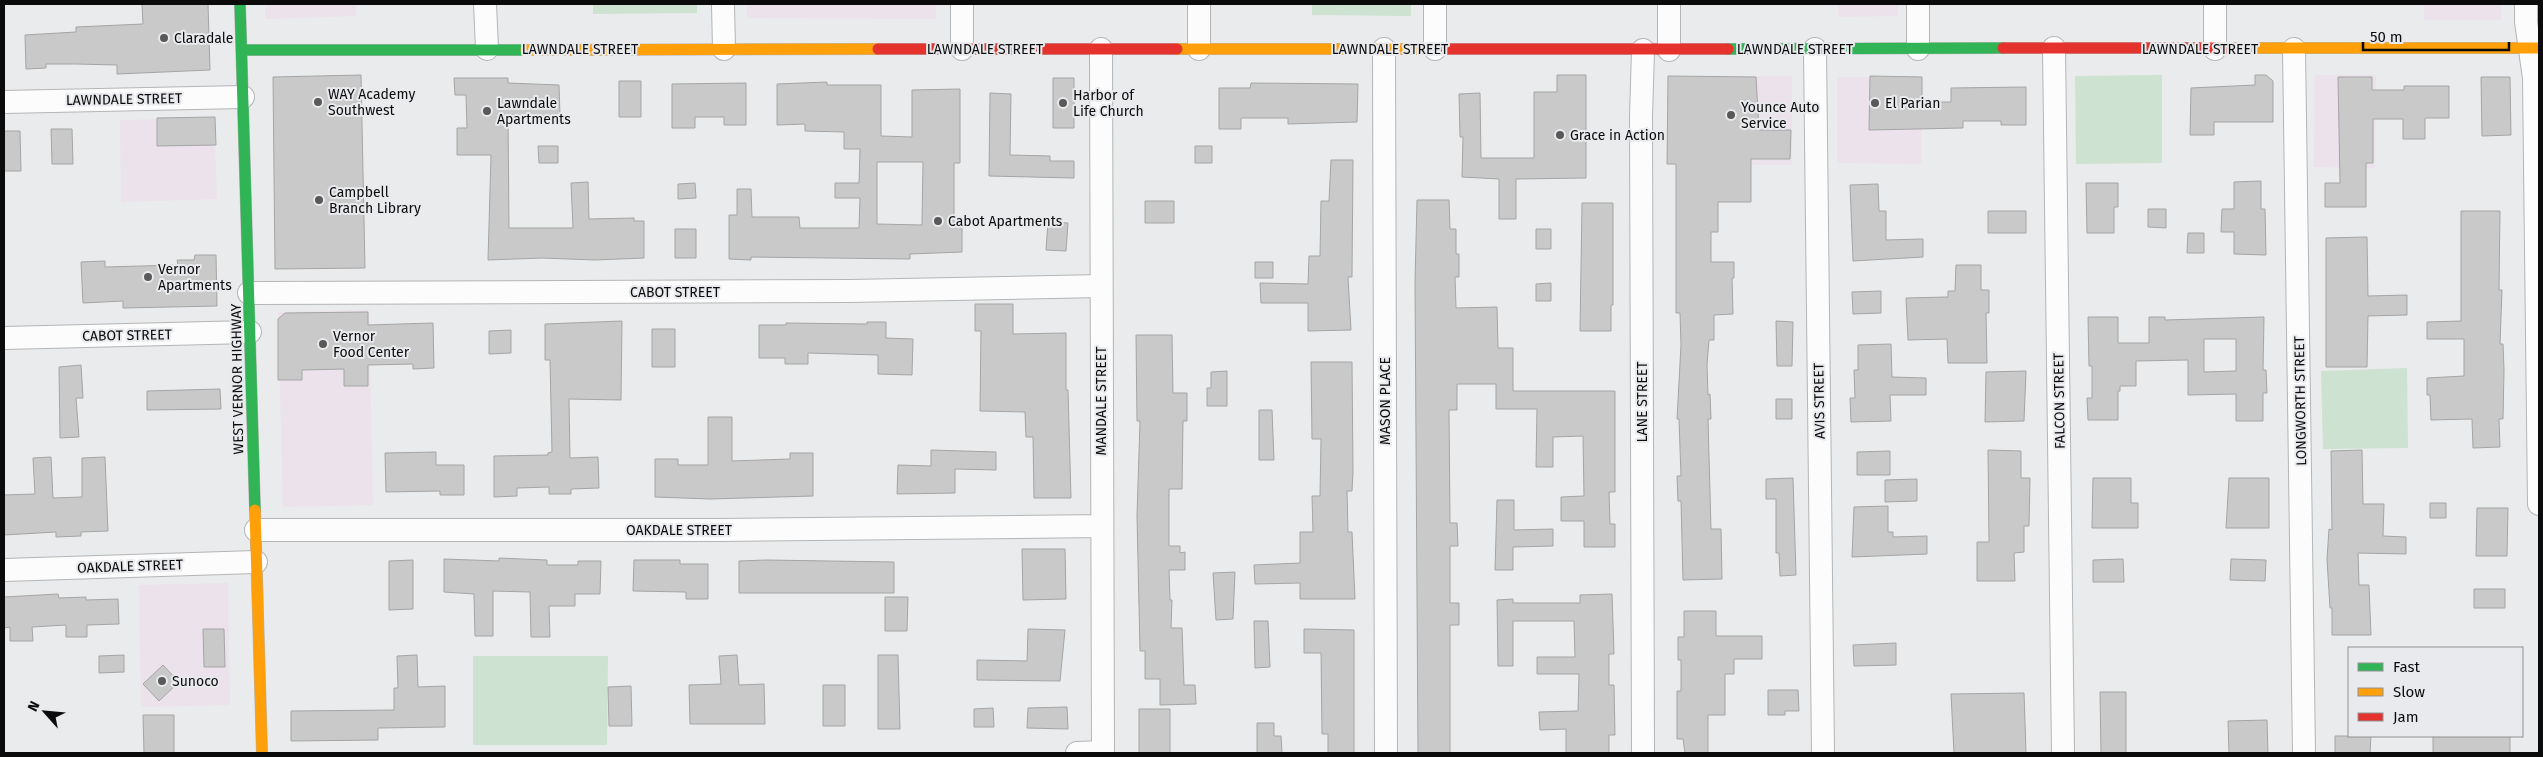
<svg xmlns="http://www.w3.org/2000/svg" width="2543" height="757" viewBox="0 0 2543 757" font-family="'Fira Sans',sans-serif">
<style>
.commercial{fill:#ebe2eb}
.grass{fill:#cde2d0}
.building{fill:#c9c9c9;stroke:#a5a5a5;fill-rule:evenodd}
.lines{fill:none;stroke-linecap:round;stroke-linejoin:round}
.street-casing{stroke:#b4b5b6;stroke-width:24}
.fast-casing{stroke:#b4b5b6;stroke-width:12}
.slow-casing{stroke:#b4b5b6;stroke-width:12}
.jam-casing{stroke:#b4b5b6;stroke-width:12}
.street{stroke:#fcfcfc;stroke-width:22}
.fast{stroke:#30b455;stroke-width:11}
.slow{stroke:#ff9f0a;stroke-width:11}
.jam{stroke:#e5322d;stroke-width:11}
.poi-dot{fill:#59595a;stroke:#e9eaed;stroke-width:2}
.labels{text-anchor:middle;stroke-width:4;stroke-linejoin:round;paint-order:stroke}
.poi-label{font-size:14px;fill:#0b0b0c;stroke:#e9eaed;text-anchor:start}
.street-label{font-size:14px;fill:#0b0b0c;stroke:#e9eaed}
</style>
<rect width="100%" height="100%" fill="#eaebec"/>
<path class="commercial" d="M265,4H356V16L265,19Z
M747,4H936V19L747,18Z
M1838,4H1898V16L1838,17Z
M2424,4H2501V20H2424Z
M2315,75H2376L2375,168L2314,167Z
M1668,76H1792V165L1667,164Z
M1837,77H1922L1921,164L1837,163Z
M214,118L217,199L121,202L120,120Z
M369,310L373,505L283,507L278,312Z
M228,583L230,705L141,707L139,585Z"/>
<path class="grass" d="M593,4H697V13L593,14Z
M1312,4H1411V16L1312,15Z
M2162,75V163L2076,164L2075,76Z
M2407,368L2408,448L2323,449L2321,371Z
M473,656H608L607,745H473Z"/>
<path class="building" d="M142,4H208L210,70L117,74V65L76,64H46V68L26,69L25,35L76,32V27L143,24Z
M361,75L365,268L275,269L273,77Z
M1557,75H1586V178L1516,179V219H1499V179L1462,177L1463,137H1460L1459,94L1480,93L1481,158H1534V92H1557Z
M2255,75H2266L2273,81V122H2214V135H2190L2191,88L2255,85Z
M1668,76L1756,77L1759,130H1791L1790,159H1751V202H1718V232H1711V262H1734V278H1732L1733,314L1714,315V340H1709L1707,365L1708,395L1710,394L1711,419H1708L1711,529H1721L1722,579L1683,580L1681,501H1678L1677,476H1681L1679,419H1677L1681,345L1680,313H1676V164H1667Z
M1870,76L1922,77V102H1951V88L2026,87V125H2001V121H1963V128L1869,130Z
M2338,77H2372V90H2404V86H2449V118H2425V139H2403V119H2373V163H2366V207H2325V183H2340Z
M2481,77H2510L2511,135L2482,136Z
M454,78H508V83L559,85L560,116L508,115L509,228H573L571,183L588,182L589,219L634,218V221H644V258L595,260L542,258L488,260L491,155H457V128H467L466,95H455Z
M1053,78H1074V128H1053Z
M619,81H641V117H619Z
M827,82V85H881V136L912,137V90L960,89V163H954V225H962V252L910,254V259L751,257V260L729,259V215H737V189H751L752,217H799L800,228H859L860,198H835V183H859L860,149H844V132L805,131V124L777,125V84ZM877,162H923L922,225L877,224Z
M746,83V125H724V117H695V128H672V84Z
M1251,83L1358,84L1357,122L1288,124V118H1241V129H1219V88H1250Z
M990,93L1011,94L1010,155L1050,156V161H1074V178L989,176Z
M215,117L216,145L157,146V118Z
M51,129H72L73,164H52Z
M4,131H20L21,171H4Z
M538,146H558V163H539Z
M1195,146H1212V163H1195Z
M1331,160H1353L1352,277H1348L1351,330L1308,331V303H1261L1260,283L1308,284L1309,256H1320L1321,201H1329Z
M2261,181V209H2265L2266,255L2234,254V232H2221L2222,209H2234V182Z
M695,183L696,198L678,199V184Z
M2086,183H2118V207H2114V233H2087Z
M1878,184L1879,211H1886V240L1923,239V257L1853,261L1850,185Z
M1417,200H1449L1450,229H1456V254H1459V277H1455L1456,308L1497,307L1498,348H1513V391H1615V492H1609L1610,524H1615V547H1584V521H1561V497L1584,496L1583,436L1553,437V467H1536L1537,409H1496V384H1457V410H1449L1450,523H1457L1458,546H1450V603H1459V625H1450V753H1418L1415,282Z
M1145,201H1174V223H1145Z
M1582,203H1613V305H1611V331H1580Z
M2148,209H2166V228L2148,227Z
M1988,211H2026V233H1988Z
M2461,211H2500L2499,290H2502L2500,344H2503L2504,370L2503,419H2499L2500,447L2473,448L2472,419L2431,420L2430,395H2427V378L2464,376V339H2427V322L2461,321Z
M1048,222L1068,223L1066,251L1046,250Z
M675,229H696V258H675Z
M1536,229H1551V249H1536Z
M2188,233H2204V253H2187Z
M2367,237L2368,296L2407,295V315L2368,316L2367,367H2326V238Z
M195,255H216L217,306L123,308V301L83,303L81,262L105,261V267L178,265L177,260H194Z
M1255,262H1273V278H1255Z
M1956,265H1981V290H1989V313H1986L1987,363H1948L1947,339L1908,340L1906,298L1948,297V291H1955Z
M1551,283V301H1536V284Z
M1881,291V313L1853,314L1852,292Z
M975,304H1013V334L1066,333V390H1068L1071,498H1034L1033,437H1026L1025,412L980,411L981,331H975Z
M368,312V325L433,323L434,368L413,369V364L368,365V386H344V369L302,370V380H278V319L285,313Z
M2088,317H2118V343H2149V317H2165V320L2264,317L2263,370H2266L2267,393H2263V421H2236V394L2188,395V360L2136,361V386H2120V391H2118V420H2088L2087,398H2092V366H2089ZM2204,339H2236V371L2204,372Z
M622,321L621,400L569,399L570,458L598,457L599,488L571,489V494H549V487L517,488V496L494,497V456L548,455V453L552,452L550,360H545V324Z
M1776,321L1793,322L1792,366H1777Z
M867,322H886V338L913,339L912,375L878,374V355L808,353V364H785V358H759V325H786V323L867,324Z
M652,329H675V367H652Z
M511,330V353L489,354V331Z
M1136,335H1172L1173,393H1187V421H1183L1182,489H1169V546H1180V553L1185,552V570H1169L1170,600H1172L1171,628H1182L1184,685H1195L1196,704L1160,705V679H1145V651H1140L1137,516L1140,421H1137Z
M1891,344L1892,377L1926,378V395H1890L1891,421L1851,422L1850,398H1855L1854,370H1858V345Z
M1311,362H1352L1353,471L1352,491H1347L1348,532H1352L1355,599H1300V583L1255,584L1254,565L1300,563V532H1313L1312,496H1320L1321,439H1312Z
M81,365L83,398H76L79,437L60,438L59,367Z
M1227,371V406H1207V388H1211V372Z
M2026,371L2024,421L1985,422L1986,372Z
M220,389L221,409L147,410V391Z
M1776,399H1792V419H1776Z
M1259,410H1272L1274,460H1259Z
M708,417H732V461L790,459V453H813V496L710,499L655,497V459H678V465H708Z
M931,450L996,452V470L955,469V493L897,494L898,465L931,466Z
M1988,450L2021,451V478H2030L2029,526H2024V552L2014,553L2015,581H1977V542H1989Z
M2362,450L2363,504H2384L2383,536L2406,537V554L2358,553L2359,585H2369L2371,635H2332V608H2330L2327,559L2329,529L2332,530L2331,451Z
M1890,451V475H1857V452Z
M436,452V465H464V495H440V491L386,492L385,453Z
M51,457L53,498L82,497V458L105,457L108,531L81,532V536L56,537V532L4,535V495L35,494L33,458Z
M1793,478L1796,575L1780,576L1779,553H1776V499H1766V479Z
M2093,478H2131V503H2138V528H2092Z
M2229,478H2269V528H2226Z
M1917,479V501L1885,502V480Z
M1497,500H1514V530L1553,529V546L1513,547V570H1495Z
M2430,503H2446V518H2430Z
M1888,506V532H1893V537L1927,536V554L1852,557L1854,507Z
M2477,508H2508L2507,556H2476Z
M1022,549H1065L1066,599L1023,600Z
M499,558L547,560V565H578V561H601L600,594H575V606H549L550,637H531L530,592L493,591V636H475L474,594L444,592V559L499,561Z
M2123,559L2124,582H2093V560Z
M2231,559L2266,560L2265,581L2230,580Z
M413,560V609L389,610V561Z
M634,560H680V564H708V599H686V592L633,591Z
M766,560L894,562V593H739V561Z
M1235,572L1233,619L1216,620L1213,573Z
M2474,589H2505V608H2474Z
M58,594L59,598L86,597V600L118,599L119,624L87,625V637H66V625L32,627L33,641H10V627L4,628V597Z
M1612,594L1614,654H1609V685H1614L1615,735H1609V753H1566V729L1540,730L1539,712L1578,711L1579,674H1537V657H1575L1574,621H1513V666H1498L1497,600L1513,599V603H1580V595Z
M885,597H908L907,631H885Z
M1684,611H1716V636H1762V659H1734V674H1725V715H1708V753H1685L1683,739H1677V691H1681V660H1678V637H1684Z
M1254,621H1268L1270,667L1255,668Z
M203,629H224L225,667H204Z
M1028,629L1065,630L1060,681L977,680V660L1027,661Z
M1304,629L1354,630V753H1328V734H1322L1321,653H1304Z
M1896,643V665L1854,666L1853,645Z
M124,655V672L99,673V656Z
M417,655L418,687L445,686V727L378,728V740L291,741V711L394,710V688H398L397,656Z
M737,655L739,685L764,684L765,724H690L689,685L721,684L719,656Z
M878,655H898L900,729H878Z
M163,665L179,682L159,701L143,684Z
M823,685H845V726H823Z
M631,686L632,726H609L608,687Z
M1768,690H1798L1799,711H1785V715H1768Z
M2100,692H2126V753H2101Z
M2024,693L2026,753H1954L1951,694Z
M1067,707L1068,729L1027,728L1028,708Z
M993,708L994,727H974V709Z
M1139,709H1170V753H1139Z
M143,715H174V753H144Z
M2267,720L2268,753H2229L2228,721Z
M1257,723H1274V736H1281L1282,753H1257Z
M2335,736H2371L2370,753H2335Z
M2433,736H2510V753H2433Z"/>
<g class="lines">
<defs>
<path id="street" d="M485,4L487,49
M723,4L724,49
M962,4V49
M1199,4V49
M1435,4V49
M2526,4V22L2534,78L2539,504
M2054,48L2063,753
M1101,49L1103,753
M1384,49L1386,753
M1815,49L1823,753
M1918,49V4
M2215,49V4
M2294,49L2304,753
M1669,50V4
M4,102L243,97
M249,293L850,291L1101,286
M4,338L250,332
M256,530H721L1102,526
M4,570L256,562
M1077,753L1103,752
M1643,753L1641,117L1643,50"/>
<path id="fast" d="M240,4L255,510
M1728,49L2003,48
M242,50H526"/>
<path id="slow" d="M2231,48H2539
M1177,49H1436
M526,50L878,49
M255,510L262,753"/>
<path id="jam" d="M2003,48H2231
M878,49H1177
M1436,49H1728"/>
</defs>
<use href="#street" class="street-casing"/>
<use href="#fast" class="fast-casing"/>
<use href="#slow" class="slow-casing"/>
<use href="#jam" class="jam-casing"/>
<use href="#street" class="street"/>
<use href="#fast" class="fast"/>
<use href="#slow" class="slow"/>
<use href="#jam" class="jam"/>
</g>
<g class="poi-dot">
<circle cx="164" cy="38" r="5"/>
<circle cx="318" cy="102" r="5"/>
<circle cx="1063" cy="103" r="5"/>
<circle cx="1875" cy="103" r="5"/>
<circle cx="487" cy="111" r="5"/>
<circle cx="1731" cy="115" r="5"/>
<circle cx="1560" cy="135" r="5"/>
<circle cx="319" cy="200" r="5"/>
<circle cx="938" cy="221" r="5"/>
<circle cx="148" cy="277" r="5"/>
<circle cx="323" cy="344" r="5"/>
<circle cx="162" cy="681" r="5"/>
</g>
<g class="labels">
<g class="poi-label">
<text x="174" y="43">Claradale</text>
<text x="328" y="99">WAY Academy<tspan x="328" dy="16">Southwest</tspan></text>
<text x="1073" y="100">Harbor of<tspan x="1073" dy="16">Life Church</tspan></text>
<text x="497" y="108">Lawndale<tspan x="497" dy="16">Apartments</tspan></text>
<text x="1885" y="108">El Parian</text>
<text x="1741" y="112">Younce Auto<tspan x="1741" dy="16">Service</tspan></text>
<text x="1570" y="140">Grace in Action</text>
<text x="329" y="197">Campbell<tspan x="329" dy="16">Branch Library</tspan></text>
<text x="948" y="226">Cabot Apartments</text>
<text x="158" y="274">Vernor<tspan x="158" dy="16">Apartments</tspan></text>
<text x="333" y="341">Vernor<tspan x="333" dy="16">Food Center</tspan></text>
<text x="172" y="686">Sunoco</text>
</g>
<g class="street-label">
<text x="580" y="54">LAWNDALE STREET</text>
<text x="985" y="54">LAWNDALE STREET</text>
<text x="1390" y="54">LAWNDALE STREET</text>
<text x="1795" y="54">LAWNDALE STREET</text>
<text x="2200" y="54">LAWNDALE STREET</text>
<text transform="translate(124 99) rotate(-1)" y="5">LAWNDALE STREET</text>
<text x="675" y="297">CABOT STREET</text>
<text transform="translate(127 335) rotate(-1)" y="5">CABOT STREET</text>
<text transform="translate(237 379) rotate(-91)" y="5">WEST VERNOR HIGHWAY</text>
<text transform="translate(1101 401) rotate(-90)" y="5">MANDALE STREET</text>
<text transform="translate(1385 401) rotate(-90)" y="5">MASON PLACE</text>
<text transform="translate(1819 401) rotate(-91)" y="5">AVIS STREET</text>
<text transform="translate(2059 401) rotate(-91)" y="5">FALCON STREET</text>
<text transform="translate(2300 401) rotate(-91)" y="5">LONGWORTH STREET</text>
<text transform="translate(1642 402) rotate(-90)" y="5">LANE STREET</text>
<text x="679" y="535">OAKDALE STREET</text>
<text transform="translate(130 566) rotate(-2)" y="5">OAKDALE STREET</text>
</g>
</g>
<rect width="2543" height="757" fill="none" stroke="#0b0b0c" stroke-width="10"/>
<rect x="2348" y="647" width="175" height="90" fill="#e9eaed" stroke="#909193"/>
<rect x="2358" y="663" width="25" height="8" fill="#30b455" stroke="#909193"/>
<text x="2393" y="672" font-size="15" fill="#0b0b0c">Fast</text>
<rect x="2358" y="688" width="25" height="8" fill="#ff9f0a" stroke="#909193"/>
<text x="2393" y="697" font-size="15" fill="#0b0b0c">Slow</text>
<rect x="2358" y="713" width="25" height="8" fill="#e5322d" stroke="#909193"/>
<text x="2393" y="722" font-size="15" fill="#0b0b0c">Jam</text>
<g transform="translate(45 712) rotate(297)" stroke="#e9eaed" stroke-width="4" paint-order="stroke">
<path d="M0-4L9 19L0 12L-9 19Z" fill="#0b0b0c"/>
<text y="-8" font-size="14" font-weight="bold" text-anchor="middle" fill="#0b0b0c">N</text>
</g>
<path d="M2363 42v8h146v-8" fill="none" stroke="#0b0b0c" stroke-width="2.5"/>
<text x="2370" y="42" font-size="15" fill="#0b0b0c" stroke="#e9eaed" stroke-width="4" paint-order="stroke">50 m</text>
</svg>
